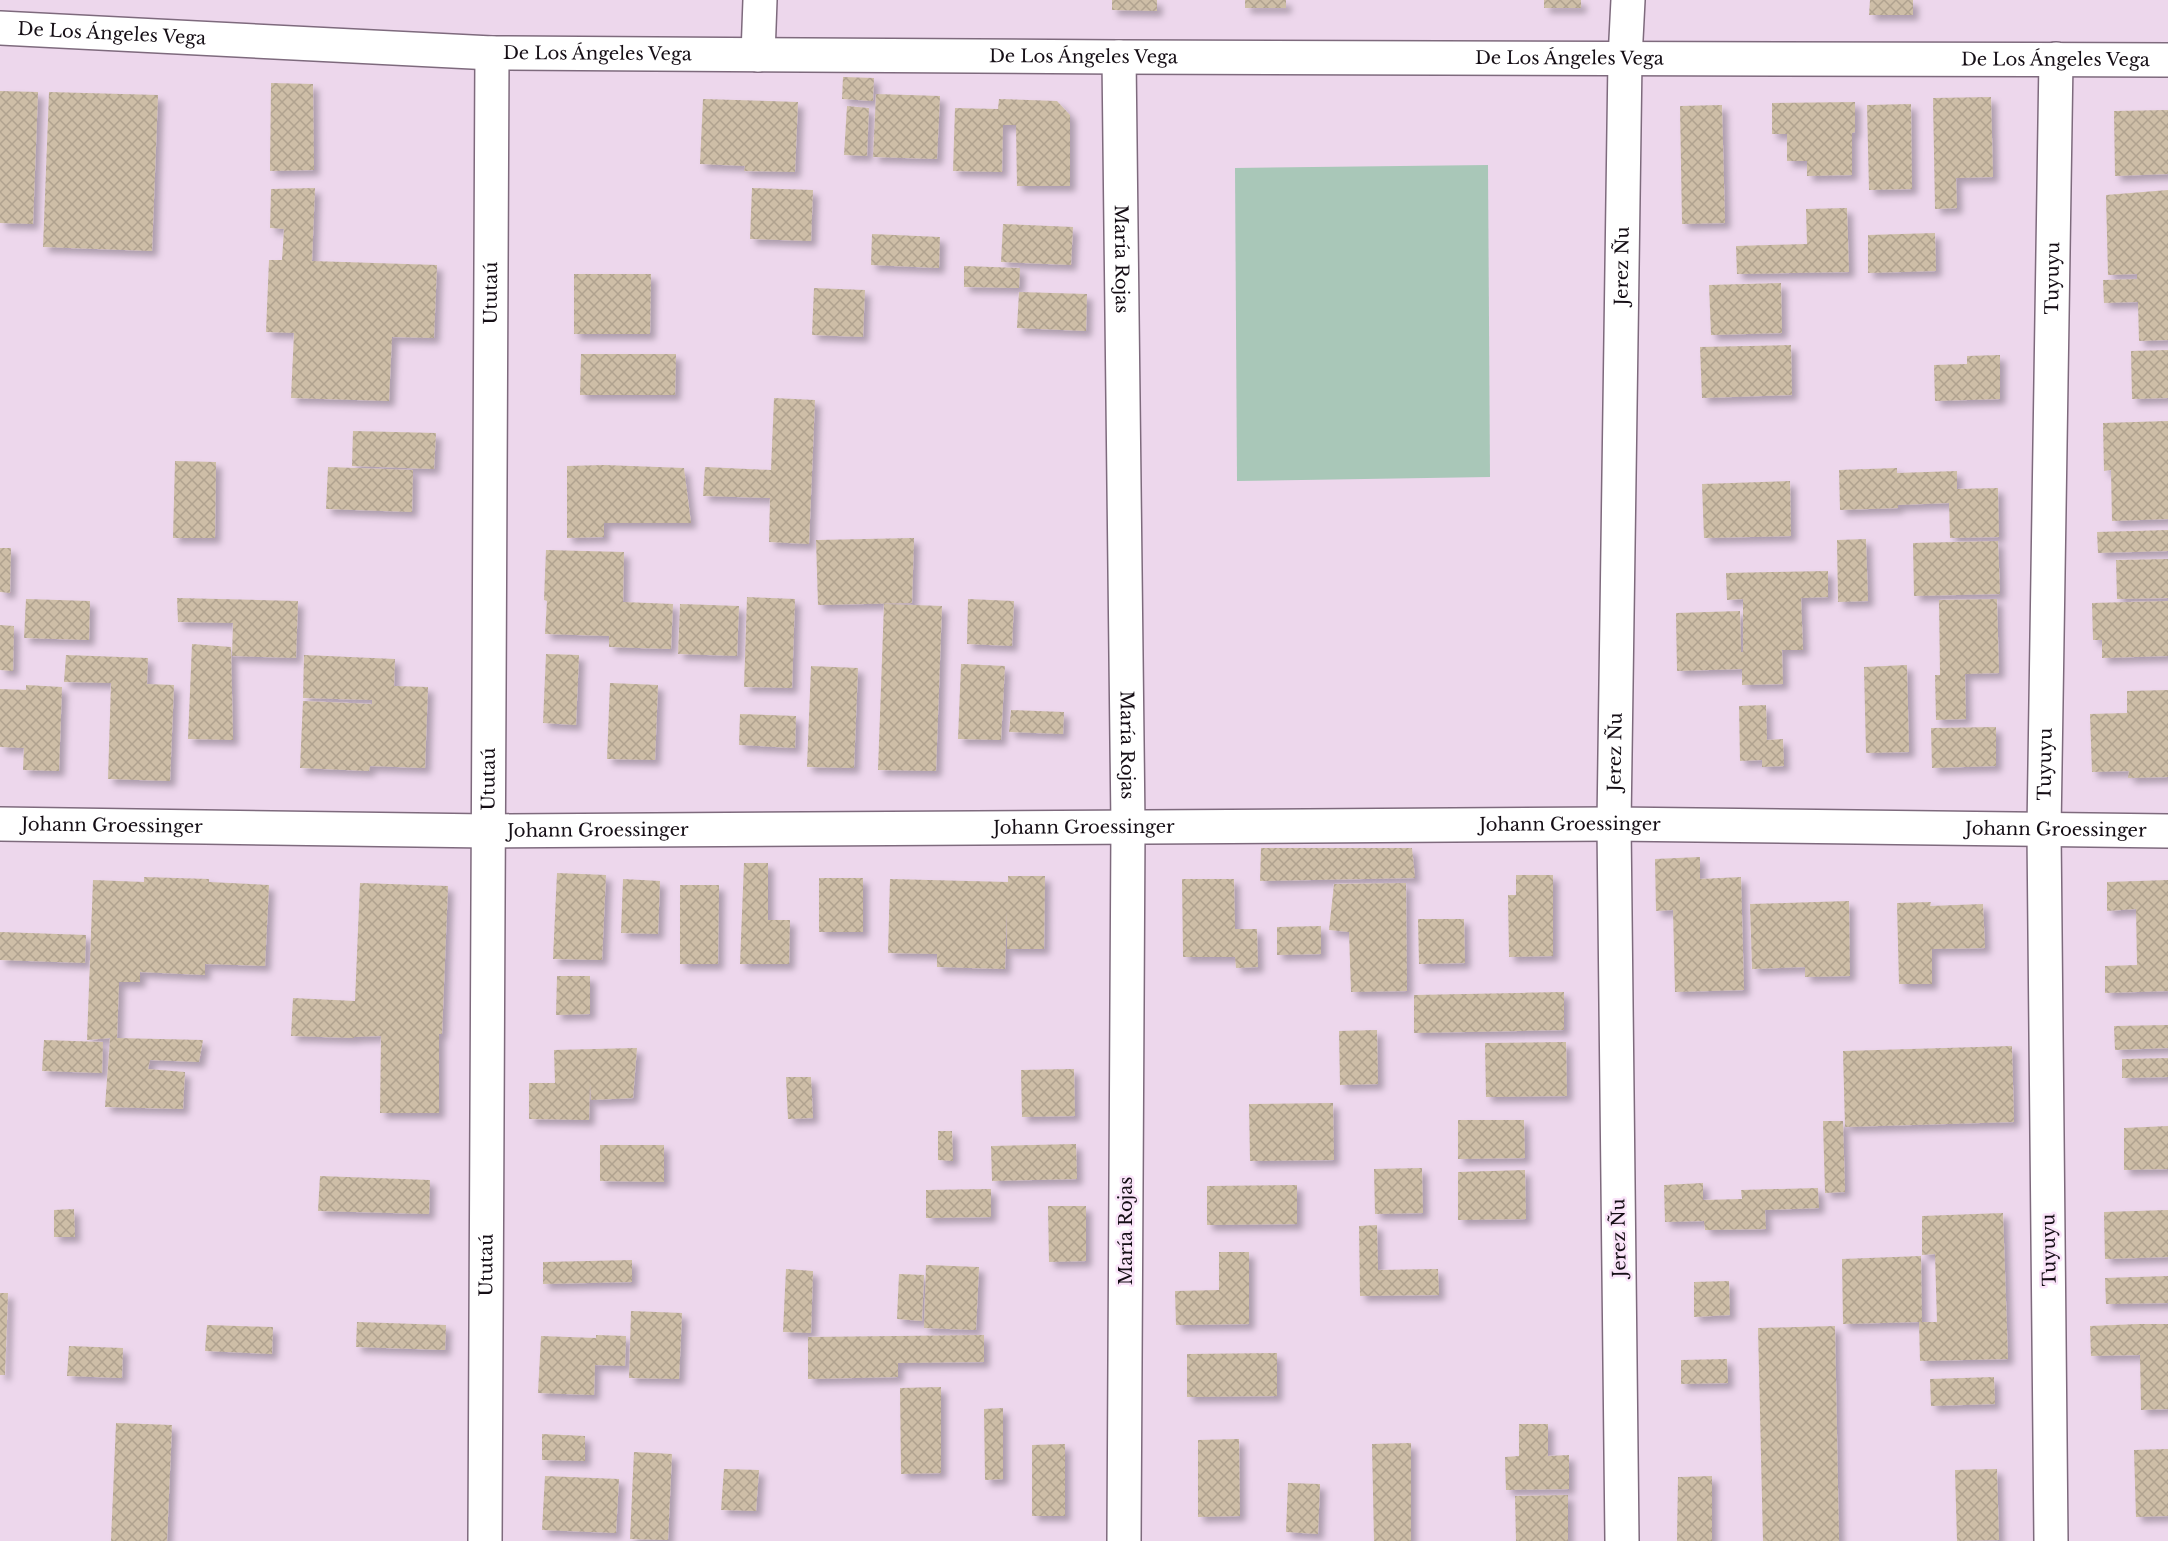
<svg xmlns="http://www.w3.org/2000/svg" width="2168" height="1541" viewBox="0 0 2168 1541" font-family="'Libre Baskerville',serif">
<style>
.pitch{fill:#a9c7b8}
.building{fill:url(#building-cross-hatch);filter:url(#shadow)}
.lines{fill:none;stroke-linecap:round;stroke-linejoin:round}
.minor-casing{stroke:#7e6a7d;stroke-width:36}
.minor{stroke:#fff;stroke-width:33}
.labels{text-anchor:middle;stroke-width:5;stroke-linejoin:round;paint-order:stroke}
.street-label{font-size:18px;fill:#150e15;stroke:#fae4f9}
</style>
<defs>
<pattern id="building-cross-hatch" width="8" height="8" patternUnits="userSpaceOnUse" patternTransform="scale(1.5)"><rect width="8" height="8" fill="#cebea7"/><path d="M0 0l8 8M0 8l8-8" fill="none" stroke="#b0a28f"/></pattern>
<filter id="shadow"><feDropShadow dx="5.5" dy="5.5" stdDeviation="3" flood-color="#0004"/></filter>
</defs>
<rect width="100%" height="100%" fill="#edd7ec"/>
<path class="pitch" d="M1488,165L1490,477L1237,481L1235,168Z"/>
<path class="building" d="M1112,0H1157V11L1112,10Z
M1245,0H1286V8H1245Z
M1544,0H1581V8H1544Z
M1870,0H1913V15H1869Z
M843,77L874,78L873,101L842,99Z
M271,83L313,84L314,170L270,171Z
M0,91L38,92L33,224L0,223Z
M49,92L158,95L152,251L43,247Z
M876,94L940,96L937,159L873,157Z
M1991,97L1993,177L1956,178L1957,208L1935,209L1933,98Z
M703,99L798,102L795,172L744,171L745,166L700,164Z
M999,99L1057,101L1070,115V186H1017L1016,125H1003L1002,172L953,171L955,108L998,109Z
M1855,102V132L1852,133V175L1807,176V161H1787V134H1772V103Z
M1911,104L1912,189L1869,190L1867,105Z
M1722,105L1725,223L1682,224L1680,106Z
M847,106L869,108L867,156L844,155Z
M2168,110V174L2115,176L2114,111Z
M315,188L312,261L437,265L434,338L392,337L389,401L291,398L294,333L266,332L269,260H282L284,229L270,228L271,189Z
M752,188L813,190L811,241L750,239Z
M2168,190V340L2139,341L2138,302L2104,303L2103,280L2137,279V274L2108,275L2106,195Z
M1847,208L1849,272L1737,274L1736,246L1807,244L1806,209Z
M1003,224L1073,227L1071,265L1001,262Z
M1935,233L1936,271L1868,273V235Z
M872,234L940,237L939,268L871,265Z
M964,266L1020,268L1019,288L964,287Z
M574,274H651L650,334H574Z
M1781,283L1782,333L1711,335L1709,285Z
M814,288L865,290L863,337L812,335Z
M1019,292L1087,294L1086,331L1017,328Z
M1791,345L1792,395L1702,398L1700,347Z
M2168,350V398L2132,399L2131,351Z
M581,354H676L675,395H580Z
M2000,355V399L1935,401L1934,365L1967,364V356Z
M774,398L815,400L809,544L769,542L770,498L703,496L705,467L771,470Z
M2168,421V519L2112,521L2111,470L2104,471L2103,423Z
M353,431L436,433L434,469L352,466Z
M175,461L216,462L215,538H173Z
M604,465L684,468L691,523H604V537L567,538V466Z
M328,467L413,470L412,512L326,509Z
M1897,468V473L1957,471V489L1998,488L1999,537L1950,538L1949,503L1898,505V508L1840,510L1839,470Z
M1790,481L1791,536L1704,538L1702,484Z
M2168,530V551L2098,553L2097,532Z
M914,538L912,603L818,605L816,540Z
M1866,539L1868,601L1838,602L1837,540Z
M1998,541L2000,594L1914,596L1913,543Z
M0,548H11L10,593L0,592Z
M546,550L624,552L623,602L673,604L671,649L609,647V636L545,634L547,601L544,600Z
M2168,559V598L2117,599L2116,560Z
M1828,571V597L1801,598L1803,650H1782L1783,684L1742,685V669L1677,671L1676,613L1740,611L1741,652H1743V599L1727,600L1726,573Z
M747,597L795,599L792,688L744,687Z
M177,598L298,601L296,658L232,656L233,623L178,622Z
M26,599L90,601L89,640L24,638Z
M968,599L1014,601L1012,646L967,644Z
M1997,599L1999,673L1965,674L1966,719L1936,720L1935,675H1940L1939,600Z
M2168,601V656L2102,658V640H2093L2092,603Z
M680,604L739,606L737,656L678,654Z
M884,604L942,606L936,771L878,770Z
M0,625L14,626L13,671L0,670Z
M192,644L231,647L233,740L188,739Z
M546,654L579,655L576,725L543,723Z
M66,655L148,658L147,684L174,685L170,781L108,779L111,683L64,682Z
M304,655L395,659L394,686L428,687L425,768L370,766L369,771L300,768L303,701L372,704V700L303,698Z
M961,664L1005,666L1001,740L958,739Z
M1907,665L1909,752L1866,753L1864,667Z
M811,666L858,668L854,768L807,767Z
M610,683L658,685L655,760L607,759Z
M26,685L62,687L59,771L23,770L24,748L0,747V689L26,690Z
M2168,690V777L2128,778L2129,771L2092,772L2090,714L2127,713V691Z
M1766,705L1767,740L1783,739L1784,766L1762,767V760L1740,761L1739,706Z
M1011,710L1064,712L1063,734L1009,732Z
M740,714L796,716L795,748L739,745Z
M1996,727V766L1932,768L1931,728Z
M1261,848H1412L1415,878L1260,881Z
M1700,857V879L1741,877L1744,990L1675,992L1673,910L1656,911L1655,859Z
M744,863H768V920H790L789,964H740Z
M557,873L606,875L602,960L553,959Z
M1516,875H1553V956L1509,957L1508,895H1516Z
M1008,876H1045L1044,949H1007V910L1005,969L937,967V954L888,953L890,879L1008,882Z
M144,877L209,879V882L269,885L265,966L205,964V975L140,972V982H119L117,1038L203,1040L199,1062L150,1060L148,1069L185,1072L183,1109L105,1107L110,1038L87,1040L93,880L144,882Z
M819,878H863V932H819Z
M623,879L660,881L658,934L621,933Z
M1182,879H1234L1235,929H1257L1258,967L1236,968L1235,957H1183Z
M2168,880V991L2105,993V966L2137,965L2136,909L2107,911V882Z
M360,883L448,886L442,1034H439V1113H380L381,1036L354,1037V1038L291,1036L293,998L355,1001Z
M1406,883L1407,991L1351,992L1349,932L1329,930L1334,884Z
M680,885H719L718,964H680Z
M1849,901L1850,976L1805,977V967L1752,969L1750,904Z
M1931,902L1930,906L1983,904L1985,948L1932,949V984H1899L1897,903Z
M1418,919H1464L1465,963L1419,964Z
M1321,926V954L1277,955V927Z
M0,932L86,935L85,963L0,960Z
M557,976H590V1014L556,1015Z
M1564,992V1030L1414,1033V995Z
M2168,1025V1048L2115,1050L2114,1026Z
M1377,1030L1378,1084L1340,1085L1339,1031Z
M44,1040L103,1042L102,1073L42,1071Z
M1566,1042L1567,1096L1486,1097L1485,1043Z
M2012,1046L2014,1122L1845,1127L1843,1051Z
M637,1048L633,1098L591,1100L590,1084L589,1120L529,1119V1083H555L554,1050Z
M2168,1058V1077L2122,1078V1059Z
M1074,1069L1075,1116L1022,1117L1021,1070Z
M786,1077H811L813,1118L788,1119Z
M1333,1103L1334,1160L1250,1161L1249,1104Z
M1458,1120H1524L1525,1158L1458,1159Z
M1823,1121H1843L1845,1192L1825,1193Z
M2168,1126V1169L2124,1170V1128Z
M938,1131H952L953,1161L938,1160Z
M1076,1144L1077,1179L992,1181L991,1146Z
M600,1145H664V1182L600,1181Z
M1422,1168L1423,1213L1375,1214L1374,1169Z
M1525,1170L1526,1219L1458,1220V1172Z
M320,1176L430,1180L429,1214L318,1211Z
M1703,1183V1200L1742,1199L1741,1190L1818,1188L1819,1208L1765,1210L1766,1229L1705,1230L1704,1221L1665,1222L1664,1185Z
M1297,1185V1224L1207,1225V1186Z
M991,1189V1217L926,1218V1190Z
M1048,1206H1086V1261L1049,1262Z
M74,1209L75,1237H54V1210Z
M2168,1210V1257L2105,1259L2104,1212Z
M2003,1213L2008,1359L1920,1361L1919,1322L1843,1324L1842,1259L1921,1256L1922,1322H1937L1935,1254L1922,1255V1216Z
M1377,1225L1378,1270L1438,1269L1439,1295L1360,1296L1359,1226Z
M1219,1252H1249V1324L1176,1325L1175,1291L1219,1290Z
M632,1260V1282L543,1284V1262Z
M926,1265L979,1267L976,1330L924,1328Z
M786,1269L813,1271L811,1333L783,1332Z
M899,1274L924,1275L922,1321L897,1319Z
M2168,1276V1303L2106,1304L2105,1278Z
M1729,1281L1730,1315L1694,1317V1282Z
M0,1293H8L5,1375H0Z
M631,1311L682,1313L679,1379L629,1378Z
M357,1322L446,1325L445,1350L356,1347Z
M2139,1324H2168V1409L2141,1410L2140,1355L2091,1356L2090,1326Z
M207,1325L273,1327L272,1354L205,1351Z
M1835,1326L1839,1541H1763L1758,1328Z
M596,1335L626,1336L625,1366L595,1365L594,1395L538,1393L541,1336L596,1338Z
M984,1335V1362L898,1363V1377L808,1379V1337Z
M69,1346L123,1348L122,1378L67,1376Z
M1277,1353V1396L1187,1397V1354Z
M1727,1359L1728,1383L1681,1384V1360Z
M1994,1377L1995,1404L1931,1406L1930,1379Z
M941,1387V1473L901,1474L900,1388Z
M1003,1408V1479L985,1480L984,1409Z
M116,1423L172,1425L167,1541H111Z
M1519,1424H1548V1456L1569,1455V1489L1506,1490L1505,1457L1519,1456Z
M542,1434L585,1436V1461L542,1460Z
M1239,1439L1240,1516L1198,1517V1440Z
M1411,1443V1541H1374L1372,1444Z
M1065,1444V1516H1032V1445Z
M2168,1449V1516L2136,1517L2134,1450Z
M634,1452L672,1454L668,1540L630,1539Z
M724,1469L759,1470L756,1511L721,1510Z
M1997,1469L1999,1540L1957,1541L1955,1470Z
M545,1476L619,1479L616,1533L542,1530Z
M1712,1476V1541H1677L1678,1477Z
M1288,1483L1320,1484L1318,1534L1286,1532Z
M1568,1495V1541H1516L1515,1496Z"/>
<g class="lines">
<defs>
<g id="minor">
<path id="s1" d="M0,28L492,53L1119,57L2168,60"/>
<path d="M758,55L760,0"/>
<path id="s2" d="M1119,57L1128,826L1124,1541"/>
<path id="s3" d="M0,824L488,831L1614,824L2168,831"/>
<path id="s4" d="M485,1541L492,53"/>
<path id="s5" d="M1622,1541L1614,824L1625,59L1628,0"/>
<path id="s6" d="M2051,1541L2044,830L2056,59"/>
</g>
</defs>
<use href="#minor" class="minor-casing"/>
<use href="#minor" class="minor"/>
</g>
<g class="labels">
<g class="street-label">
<text dy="6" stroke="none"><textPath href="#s1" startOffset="112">De Los Ángeles Vega</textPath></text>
<text dy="6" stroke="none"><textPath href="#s1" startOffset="598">De Los Ángeles Vega</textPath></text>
<text dy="6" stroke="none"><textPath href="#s1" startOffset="1084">De Los Ángeles Vega</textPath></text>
<text dy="6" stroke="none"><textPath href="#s1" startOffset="1570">De Los Ángeles Vega</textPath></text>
<text dy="6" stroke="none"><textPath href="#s1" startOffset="2056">De Los Ángeles Vega</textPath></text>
<text dy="6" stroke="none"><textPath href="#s2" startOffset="202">María Rojas</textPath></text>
<text dy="6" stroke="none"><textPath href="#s5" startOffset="1275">Jerez Ñu</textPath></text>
<text dy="6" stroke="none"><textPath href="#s6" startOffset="1263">Tuyuyu</textPath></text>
<text dy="6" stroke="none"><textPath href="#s4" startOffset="1248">Ututaú</textPath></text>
<text dy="6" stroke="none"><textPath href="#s2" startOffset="688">María Rojas</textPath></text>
<text dy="6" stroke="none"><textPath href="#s5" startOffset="789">Jerez Ñu</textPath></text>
<text dy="6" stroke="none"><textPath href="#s6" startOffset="777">Tuyuyu</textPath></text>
<text dy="6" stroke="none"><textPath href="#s4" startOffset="762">Ututaú</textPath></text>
<text dy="6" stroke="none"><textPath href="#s3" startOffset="112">Johann Groessinger</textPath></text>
<text dy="6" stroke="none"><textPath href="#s3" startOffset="1570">Johann Groessinger</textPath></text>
<text dy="6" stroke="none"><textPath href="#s3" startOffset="1084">Johann Groessinger</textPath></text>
<text dy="6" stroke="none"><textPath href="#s3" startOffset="598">Johann Groessinger</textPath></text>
<text dy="6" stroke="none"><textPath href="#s3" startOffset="2056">Johann Groessinger</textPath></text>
<text transform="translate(1126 1231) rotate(-90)" y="6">María Rojas</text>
<text transform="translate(1619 1238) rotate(-91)" y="6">Jerez Ñu</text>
<text transform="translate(2049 1250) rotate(-91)" y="6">Tuyuyu</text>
<text dy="6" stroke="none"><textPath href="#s4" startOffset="276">Ututaú</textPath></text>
</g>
</g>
</svg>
